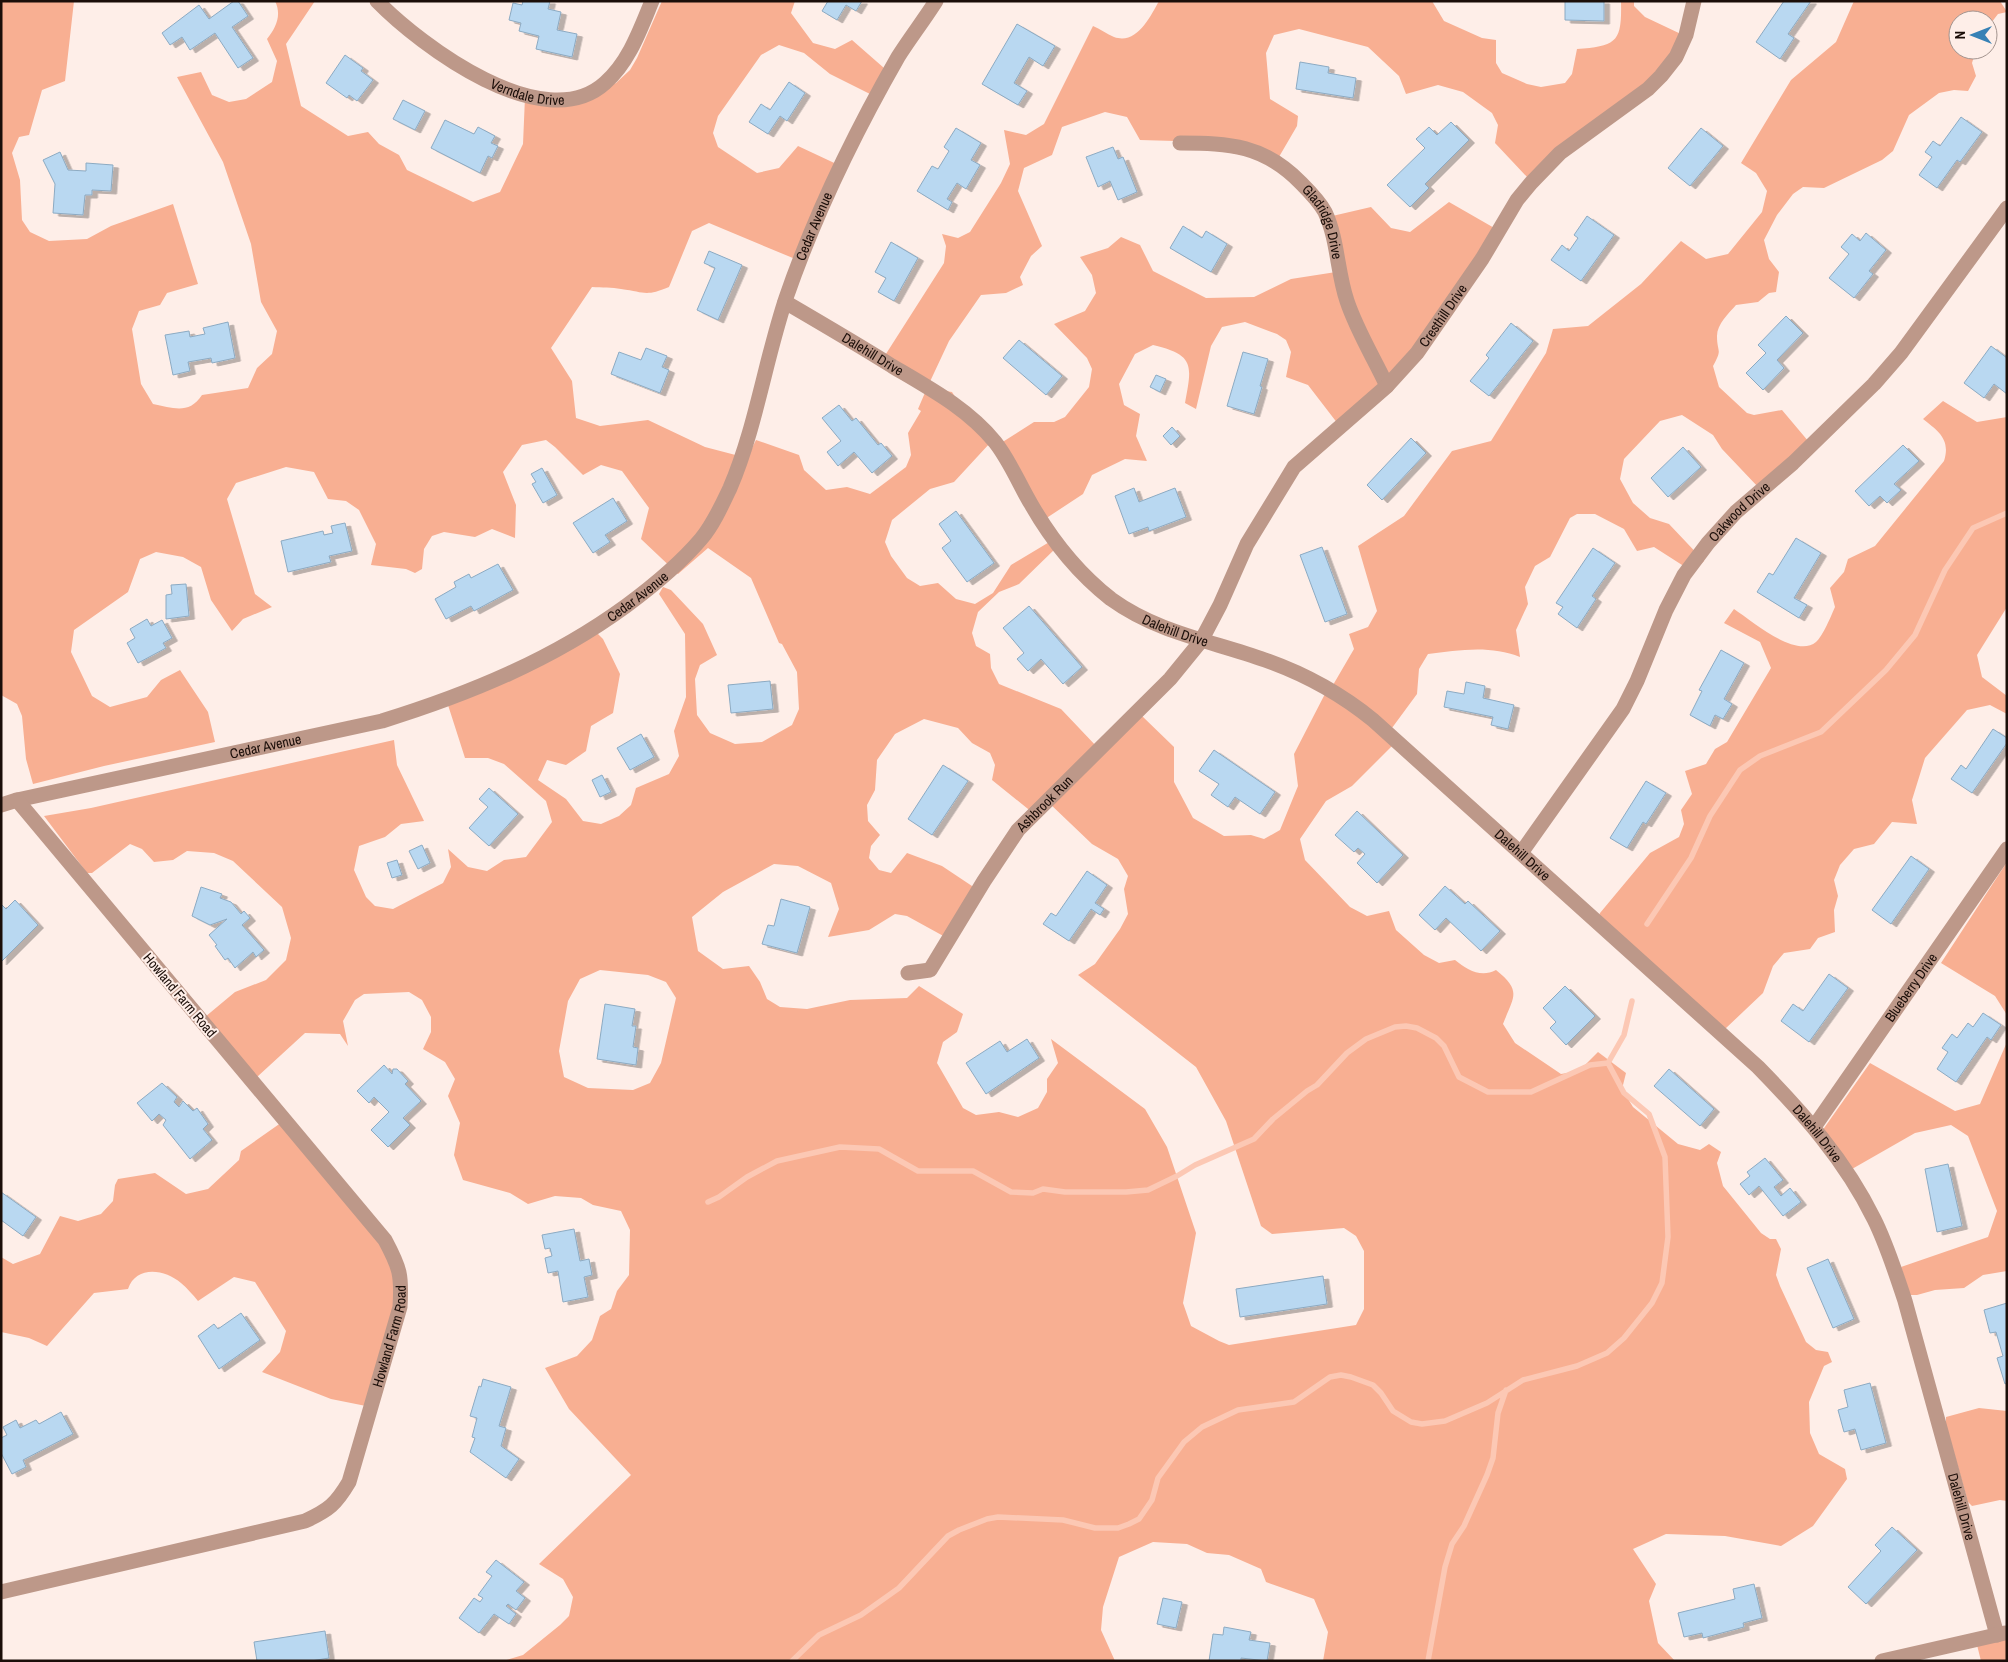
<svg xmlns="http://www.w3.org/2000/svg" width="2008" height="1662" viewBox="0 0 2008 1662" font-family="'Archivo Narrow',sans-serif">
<style>
.green{fill:#f8af92;fill-rule:evenodd}
.lines{fill:none;stroke-linecap:round;stroke-linejoin:round}
.stream{stroke:#fcc8b4;stroke-width:5.5}
.building{fill:#b9d8f1;stroke:#8caac2;filter:url(#shadow)}
.minor{stroke:#bd9889;stroke-width:15}
.labels{text-anchor:middle;stroke-width:4;stroke-linejoin:round;paint-order:stroke}
.street-label{font-size:14px;fill:#1b0e09;stroke:#feeee8}
</style>
<defs>
<filter id="shadow"><feDropShadow dx="5.5" dy="3" stdDeviation="0" flood-color="#0004"/></filter>
</defs>
<rect width="100%" height="100%" fill="#feeee8"/>
<path class="green" d="M1,1H74L65,81L42,90L29,135L19,137L12,153L20,180L22,220L30,232L49,241L87,239L111,226L173,204L198,284L167,293L160,305L139,311L132,329L141,384L153,404C173,408 189,415 202,395L248,388L257,368L272,354L277,331L261,302L251,244L223,162L177,77L201,72L212,95L229,102L246,99L272,82L277,61L267,39C276,28 282,15 275,1H315L286,44L301,106L348,136L368,132L379,144L399,155L407,170L473,202L500,192L523,144L525,97L577,100L616,83L630,70L637,58L662,1H795L791,13L813,43L835,49L852,40L892,75L878,98L830,74L804,53L779,45L761,55L718,116L713,133L718,147L757,173L779,168L798,146L845,168L800,261L709,223L692,231L669,287C645,297 645,292 621,289C612,287 602,288 592,287L551,348L572,381L576,418L600,426L648,420L705,447L747,458L756,440L799,455L804,470L826,490L847,487L870,494L906,467L911,455L908,433L921,411L918,409L927,388L884,357L944,263L946,246L942,234L958,238L970,232L1001,183L1010,164L1004,130L1026,135L1044,124L1093,26C1100,29 1107,34 1114,37C1137,45 1150,17 1159,1H1432L1444,21L1482,38L1496,40V63L1502,73L1527,84L1541,87L1565,83L1572,74L1577,49C1617,46 1622,42 1621,1H1634V6L1645,17L1683,35L1669,67L1528,178L1495,143L1498,125L1492,113L1463,92L1438,85L1406,94L1399,76L1368,47L1299,29L1274,35L1266,53L1270,99L1298,116L1297,126L1276,162L1175,141L1140,140L1127,117L1105,112L1062,127L1052,155L1024,168L1018,191L1042,246L1031,256L1020,277L1023,285L1006,293L981,295L949,341L927,388L952,392L967,416L990,443L954,482L930,489L892,520L885,542L891,556L907,578L920,586L938,583L956,599L975,604L993,593L1011,565L1051,541L1057,547L1019,584L999,592L978,612L972,633L976,646L990,654L991,668L999,684L1061,709L1098,748L1141,715L1174,747V782L1193,818L1224,836L1251,835L1264,839L1280,830L1298,786L1294,754L1327,690L1333,685L1354,649L1349,634L1368,627L1377,611L1358,546L1404,516L1452,451L1491,441L1546,353L1553,329L1588,326L1641,284L1681,241L1706,259L1728,254L1762,212L1767,191L1756,173L1741,163L1791,80L1836,42L1854,1H2000L2007,12L1998,14L1988,27V20H1958V50H1976L1972,63L1976,76L1968,91L1954,90L1939,93L1909,115L1893,151L1882,160L1824,188L1803,187L1793,194L1777,215L1764,240L1769,259L1779,272L1776,292L1769,293L1758,302L1736,305C1729,313 1717,324 1717,336C1717,353 1723,348 1713,366L1719,387L1747,413L1754,415L1782,410L1814,448L1759,488L1722,449L1713,435L1682,415L1660,421L1624,459L1620,479L1633,503L1650,518L1669,524L1704,561L1693,572L1654,547L1637,551L1624,529L1595,514H1577L1570,518L1550,557L1535,566L1525,587L1528,604L1516,630L1520,657C1491,645 1458,650 1428,654L1419,669L1417,694L1389,732L1396,742L1352,786L1326,801L1300,839L1305,860L1350,907L1367,916L1389,911L1396,930L1424,955L1439,963L1455,960C1467,970 1481,978 1496,970C1522,991 1514,996 1503,1024L1515,1043L1561,1074L1579,1071L1598,1052L1626,1073L1622,1089L1633,1107L1678,1144L1700,1150L1709,1144L1721,1152L1717,1163L1723,1186L1761,1233L1770,1239H1776L1781,1249L1776,1275L1780,1286L1806,1342L1816,1350L1828,1352L1832,1362L1824,1366L1809,1402L1810,1433L1819,1454L1845,1469L1847,1479L1813,1526L1781,1546L1725,1536L1666,1534L1633,1549L1656,1584L1649,1601L1658,1643L1675,1661H1323L1328,1632L1314,1599L1266,1582L1261,1569L1229,1555L1207,1553L1187,1544L1153,1542L1119,1557L1103,1607L1101,1630L1115,1661H503L523,1655L560,1625L569,1616L573,1597L563,1579L539,1564L631,1475L569,1409L545,1368L577,1356L592,1340L600,1316L611,1309L617,1291L629,1275L630,1230L621,1211L593,1205L581,1198L555,1196L528,1204L510,1193L463,1180L454,1155L460,1123L448,1096L455,1079L445,1062L423,1049L431,1032V1017L422,1000L409,992L364,994L355,1000L343,1021L348,1046L340,1034L305,1033L257,1077L205,1017L235,992L266,980L286,960L291,938L282,907L233,861L214,853L187,851L173,860L154,862L142,849L130,844L92,873H87L44,816L91,808L394,740L397,765L424,821L401,824L385,837L359,846L354,870L366,897L375,906L393,909L443,883L451,867L448,849L468,867L487,871L504,860L526,857L552,822L546,801L504,764L488,758H465L448,705L594,634H598L603,639L620,674L613,713L591,726L586,751L566,765L547,760L538,780L566,799L583,821L601,824L619,816L631,805L636,788L669,774L679,756L674,731L686,697L685,634L659,594L663,587L671,590L703,624L717,655L700,665L695,679L697,715L710,733L735,744L762,742L792,725L799,709L797,672L782,644L779,643L751,578L708,548L678,574L641,539L649,508L622,471L601,465L583,475L555,447L546,440L522,445L503,472L516,505L515,538L492,529L475,537L444,532L432,536L424,549L422,569L415,573L406,569L371,565L376,544L359,510L346,501L328,499L314,472L286,467L236,483L227,499L255,594L272,607L243,619L232,631L211,600L201,567L183,557L156,552L140,559L128,592L74,630L71,652L92,696L110,707L147,697L161,680L180,670L208,712L215,742L104,766L33,784L26,759L22,716L17,704L1,695ZM924,719L958,728L972,743L990,753L995,765L992,780L1033,813L1048,802L1092,844L1118,859L1128,876L1124,889L1128,914L1120,929L1095,964L1078,975L1196,1067L1226,1121L1261,1226L1272,1234L1344,1228L1356,1236L1364,1251V1309L1356,1325L1229,1345L1219,1341L1191,1326L1183,1303L1196,1233L1167,1147L1145,1109L1051,1039L1058,1063L1047,1079V1092L1038,1108L1018,1117L999,1112L976,1115L963,1108L937,1063L943,1042L957,1032L963,1014L919,986L907,998L850,1000L807,1009L780,1007L767,999L760,982L749,966L723,969L698,951L692,917L723,892L774,864L798,866L831,883L839,909L828,937L869,930L895,914L907,916L947,938L975,888L942,866L907,853L891,873L879,870L869,858L871,846L880,835L868,821L867,805L875,790L877,760L895,734ZM600,970L648,975L666,982L676,998L661,1063L650,1083L633,1090L588,1088L564,1077L559,1051L568,1001L580,979Z
M1449,202L1496,229L1412,357L1338,424L1308,385L1286,377L1291,352L1286,340L1277,334L1245,322L1222,327L1211,346L1196,409L1185,403C1192,365 1195,355 1153,345L1135,354L1119,384L1124,405L1140,414L1136,436L1147,461L1125,459L1092,475L1083,494L1042,521L1001,443L1034,422H1054L1065,417L1089,387L1092,369L1087,358L1054,324L1085,311L1096,293L1092,275L1080,257L1108,248L1121,237L1140,245L1153,271L1206,298L1254,297L1291,279L1336,272L1328,217L1371,207L1391,228L1410,232Z
M1943,401L1977,422L2007,417V607L1977,655L1982,677L2007,696V714L1990,705L1967,710L1925,758L1912,800L1917,824L1892,822L1874,844L1854,849L1840,865L1834,880L1838,896L1834,910L1835,932L1818,938L1810,949L1784,953L1773,966L1763,993L1725,1029L1598,919L1600,913L1650,853L1679,837L1684,824L1681,810L1692,794L1685,771L1706,764L1715,749L1727,742L1771,668L1760,642L1724,623L1734,609C1752,621 1796,659 1816,642C1823,636 1831,616 1835,607L1830,588L1844,572L1848,559L1875,546L1944,461C1951,439 1938,431 1923,419Z
M2007,862V1015L1995,996L1941,963Z
M2007,1042V1271L1983,1275L1964,1288L1935,1290L1917,1295H1910L1901,1267L1988,1237L1997,1211L1968,1136L1951,1125L1915,1133L1852,1169L1822,1131L1870,1063L1955,1111L1980,1104Z
M285,1120L403,1272L376,1408L331,1399L262,1372L280,1352L286,1331L255,1282L234,1277L198,1301C193,1295 187,1288 181,1283C165,1269 136,1265 128,1289L94,1293L47,1346L29,1338L1,1332V1257L13,1264L40,1254L60,1216L78,1221L101,1214L113,1201L115,1185L118,1179L155,1173L186,1194L208,1189L239,1160L241,1151Z
M1979,1408L2007,1411V1501L2000,1500L1972,1506L1968,1502L1946,1425V1417Z
M2007,1632V1661H1981L1976,1641Z"/>
<g class="lines">
<path class="stream" d="M1647,924L1691,858L1710,816L1740,770L1760,756L1821,732L1886,670L1915,635L1945,570L1973,528L2007,513
M708,1202L719,1197L747,1177L777,1161L840,1147L879,1149L918,1171H973L1011,1192L1033,1193L1043,1189L1065,1192H1126L1148,1190L1177,1176L1195,1165L1254,1139L1273,1119L1307,1091L1317,1085L1347,1053L1366,1039L1395,1027L1406,1026L1417,1028L1436,1038L1444,1046L1459,1077L1488,1092H1531L1590,1065L1608,1063
M792,1661L819,1635L861,1615L899,1588L948,1536L959,1530L987,1519L998,1517L1063,1520L1095,1528H1118L1129,1524L1139,1519L1152,1500L1158,1478L1184,1442L1202,1427L1238,1410L1294,1402L1330,1377L1341,1375L1351,1377L1373,1385L1381,1393L1393,1411L1411,1422L1422,1424L1445,1421L1487,1403L1523,1380L1577,1366L1607,1353L1624,1338L1652,1303L1662,1283L1668,1237L1665,1157L1649,1114L1624,1093L1608,1063L1624,1035L1632,1001
M1428,1661L1445,1567L1452,1544L1464,1526L1487,1475L1493,1458L1498,1413L1506,1390"/>
</g>
<path class="building" d="M234,1H238L248,16L232,27L253,58L238,68L215,33L190,50L182,37L170,45L162,33L199,5L209,19Z
M523,1H550L548,9L561,12L557,30L577,34L572,57L536,49L539,36L519,31L521,23L509,20L513,3L522,5Z
M828,1H862L856,11L846,5L837,20L822,11Z
M1565,1H1604V21L1565,20Z
M1784,1H1811L1788,34L1794,38L1780,59L1756,42Z
M1017,24L1055,46L1043,66L1029,57L1014,83L1027,91L1018,105L982,84Z
M345,55L363,68L361,71L373,80L357,101L349,95L347,98L326,83Z
M1300,62L1329,67L1328,73L1356,78L1353,98L1296,89Z
M789,82L805,93L787,121L780,116L768,134L749,122L761,104L770,110Z
M403,100L425,111L415,130L393,119Z
M1961,117L1982,132L1960,162L1957,160L1937,188L1919,175L1932,157L1925,152L1933,141L1940,146Z
M445,120L474,134L478,127L495,136L491,143L498,146L492,158L488,156L480,173L431,148Z
M1451,122L1469,140L1425,184L1429,188L1410,207L1387,185L1425,148L1416,139L1429,127L1437,135Z
M956,128L981,143L971,160L980,165L966,189L957,183L947,199L952,202L948,210L917,191L932,166L938,169L949,151L944,147Z
M1701,128L1723,146L1690,186L1668,168Z
M1113,147L1118,159L1123,157L1137,192L1118,200L1110,181L1098,187L1086,157Z
M60,152L68,170L86,171V163L113,165L111,191L92,190V195H85L83,215L53,213L55,184L43,160Z
M1587,216L1614,235L1581,281L1551,260L1562,245L1569,251L1578,238L1574,235Z
M1183,226L1202,238L1206,231L1227,244L1211,272L1170,248Z
M1866,233L1886,250L1869,271L1873,274L1854,298L1829,278L1849,254L1841,247L1852,234L1860,241Z
M891,242L918,258L894,301L878,292L886,278L875,272Z
M709,251L742,265L718,320L697,310L715,268L704,263Z
M1786,316L1803,333L1777,360L1784,368L1763,390L1746,373L1766,353L1758,345Z
M228,322L235,358L212,363L211,358L188,362L190,371L173,375L165,335L189,331L190,337L205,334L203,328Z
M1511,323L1533,341L1489,396L1470,381L1489,358L1486,355Z
M1019,340L1062,376L1046,395L1003,358Z
M1991,346L2007,358V394L1994,384L1984,398L1964,383Z
M646,348L667,356L662,367L669,370L660,393L611,374L619,352L641,360Z
M1243,352L1268,359L1260,386L1262,387L1254,414L1227,406Z
M1156,375L1166,379L1160,392L1150,387Z
M839,405L852,421L856,418L878,445L881,443L892,456L872,473L854,452L838,466L827,452L841,441L822,418Z
M1172,427L1180,436L1171,445L1163,436Z
M1411,438L1426,453L1382,500L1367,485Z
M1903,445L1919,461L1894,484L1901,490L1887,503L1880,496L1869,506L1855,491Z
M1683,447L1701,467L1668,497L1651,478Z
M542,468L557,495L543,503L532,484L536,482L531,474Z
M1134,488L1139,502L1175,488L1186,517L1149,531L1148,527L1129,534L1115,496Z
M613,498L627,521L605,535L610,542L593,553L573,523Z
M956,511L994,563L967,582L942,548L951,541L939,524Z
M345,523L352,551L329,556L331,562L288,572L281,541L323,531L324,535L333,533L331,526Z
M1796,538L1821,553L1794,598L1807,605L1799,618L1757,592L1769,573L1773,575Z
M1322,547L1347,614L1325,622L1300,555Z
M1593,548L1615,563L1592,596L1596,599L1577,628L1558,614L1563,607L1556,603Z
M498,564L513,590L474,611L471,606L446,619L435,599L456,587L454,582L469,574L471,578Z
M186,584L189,616L166,619V595L172,594L171,585Z
M1029,606L1082,667L1063,684L1041,659L1028,671L1017,659L1024,653L1003,628Z
M147,619L151,626L162,620L172,638L163,643L166,648L138,663L127,643L135,638L130,629Z
M1721,650L1744,663L1724,699L1732,704L1723,719L1715,715L1710,726L1690,715L1702,691L1699,690Z
M770,681L773,709L731,713L728,685Z
M1466,682L1485,686L1483,698L1514,705L1508,729L1491,725L1493,717L1444,707L1447,691L1464,694Z
M1993,729L2007,738V743L1972,793L1951,779L1961,765L1966,769Z
M641,734L654,757L630,770L617,748Z
M1214,750L1275,792L1260,814L1235,797L1228,807L1211,795L1219,784L1199,771Z
M943,765L968,781L932,835L908,819Z
M602,775L611,792L600,797L592,780Z
M1646,781L1666,793L1646,824L1643,822L1627,848L1610,838Z
M489,788L518,814L489,846L469,828L488,807L479,799Z
M1357,811L1403,855L1377,883L1357,863L1365,854L1358,848L1354,852L1335,835Z
M422,845L430,863L418,869L409,851Z
M1911,856L1929,869L1891,924L1872,910Z
M397,860L402,875L392,878L387,863Z
M1087,871L1107,885L1095,903L1104,909L1100,915L1091,909L1069,941L1043,924L1051,913L1056,916Z
M1445,886L1465,904L1468,901L1500,931L1481,951L1446,918L1435,930L1419,915Z
M201,887L222,894L220,898L231,902L241,914L244,911L250,918L242,925L264,950L256,957L253,952L235,968L228,958L225,960L215,946L217,945L209,935L227,919L210,925L192,916Z
M781,899L810,907L797,953L762,944L768,925L774,926Z
M15,900L38,925L1,962V904L6,909Z
M1829,974L1848,988L1809,1042L1781,1021L1793,1004L1803,1011Z
M1565,986L1595,1016L1566,1045L1550,1028L1556,1022L1543,1008Z
M605,1004L635,1009L632,1026H636L633,1047L638,1048L636,1065L597,1059Z
M1983,1013L2001,1025L1991,1040L1987,1037L1956,1082L1937,1069L1948,1052L1942,1048L1952,1034L1957,1038L1968,1023L1973,1027Z
M1027,1039L1039,1058L986,1094L966,1063L1000,1041L1007,1052Z
M384,1065L392,1074L393,1069H397L408,1081L405,1084L421,1101L403,1118L410,1125L388,1147L371,1130L389,1112L374,1097L369,1103L357,1091Z
M1669,1069L1714,1109L1700,1126L1654,1086Z
M162,1083L177,1097L174,1102L179,1107L183,1101L193,1111L197,1108L208,1124L203,1129L212,1140L190,1159L163,1125L166,1120L159,1114L152,1121L137,1103Z
M1765,1158L1783,1180L1774,1187L1781,1196L1790,1188L1801,1202L1783,1216L1759,1186L1749,1195L1740,1184L1750,1176L1747,1172Z
M1948,1164L1962,1226L1937,1232L1925,1169Z
M1,1192L36,1217L23,1236L1,1220Z
M574,1229L580,1261L589,1259L592,1275L584,1277L588,1297L563,1302L558,1271L548,1273L545,1258L552,1256L550,1248L545,1249L542,1235Z
M1828,1259L1854,1319L1833,1328L1807,1268Z
M1323,1276L1327,1304L1240,1317L1236,1289Z
M2007,1303V1383L2005,1384L1997,1358L2003,1356L1996,1332L1990,1333L1984,1310Z
M241,1313L260,1340L219,1369L198,1336L214,1324L218,1329Z
M483,1379L511,1387L499,1426L506,1428L501,1446L519,1459L506,1478L470,1452L475,1438L472,1437L477,1418L470,1416L479,1386L481,1387Z
M1870,1383L1886,1443L1861,1450L1855,1429L1844,1432L1838,1410L1848,1407L1844,1390Z
M61,1412L73,1434L23,1460L26,1467L12,1474L1,1453V1438L7,1435L3,1427L16,1420L20,1428L36,1420L39,1424Z
M1892,1527L1917,1550L1866,1604L1848,1587L1881,1551L1875,1545Z
M496,1560L524,1582L516,1591L525,1598L516,1610L508,1604L506,1606L516,1614L509,1624L494,1614L479,1633L459,1618L474,1598L480,1602L483,1598L478,1595L492,1576L486,1572Z
M1754,1584L1762,1618L1743,1623L1744,1627L1703,1638L1702,1633L1684,1637L1678,1613L1735,1599L1733,1589Z
M1163,1598L1182,1602L1176,1628L1157,1624Z
M1224,1627L1251,1632L1249,1640L1270,1643L1267,1661L1241,1658V1661H1209L1213,1634L1223,1635Z
M325,1631L329,1658L311,1661H257L254,1642Z"/>
<g class="lines">
<g class="minor">
<path id="s1" d="M377,1C421,46 544,138 605,83C629,62 640,30 652,1"/>
<path id="s2" d="M1180,143C1230,143 1264,145 1301,183C1310,192 1319,201 1325,212C1338,240 1337,272 1347,301C1357,331 1374,358 1387,386"/>
<path id="s3" d="M785,302C821,323 857,344 892,366C929,388 967,408 995,442C1010,461 1019,484 1031,504C1051,539 1079,574 1111,599C1158,633 1212,641 1265,660C1305,674 1341,694 1373,720L1758,1067C1803,1113 1845,1160 1874,1219C1887,1245 1896,1274 1905,1301L1997,1635"/>
<path id="s4" d="M1,805L17,800L382,721C469,694 552,660 626,606C653,586 679,565 701,539C713,525 722,505 730,488C756,427 765,361 786,298C815,214 854,134 898,57C910,38 924,20 936,1"/>
<path id="s5" d="M1521,853L1623,709L1637,681L1666,610L1684,575L1708,543L1736,512L1793,463L1874,384L1901,353L2007,208"/>
<path id="s6" d="M908,973L930,970L984,881L1018,830L1170,679L1201,641L1220,605L1247,544L1294,467L1387,386L1417,353L1482,259L1517,200L1531,183L1560,153L1648,89L1661,76L1676,57L1686,35L1694,1"/>
<path id="s7" d="M1814,1127L2007,849"/>
<path id="s8" d="M1,1592L305,1521C329,1510 336,1504 349,1482L400,1307C402,1275 400,1268 385,1240L17,800"/>
<path d="M1882,1661L2005,1633"/>
</g>
</g>
<g class="labels">
<g class="street-label">
<text dy="5" stroke="none"><textPath href="#s1" startOffset="179">Verndale Drive</textPath></text>
<text dy="5" stroke="none"><textPath href="#s2" startOffset="178">Gladridge Drive</textPath></text>
<text dy="5" stroke="none"><textPath href="#s4" startOffset="1096">Cedar Avenue</textPath></text>
<text dy="5" stroke="none"><textPath href="#s6" startOffset="862">Cresthill Drive</textPath></text>
<text dy="5" stroke="none"><textPath href="#s3" startOffset="102">Dalehill Drive</textPath></text>
<text dy="5" stroke="none"><textPath href="#s5" startOffset="408">Oakwood Drive</textPath></text>
<text dy="5" stroke="none"><textPath href="#s4" startOffset="676">Cedar Avenue</textPath></text>
<text dy="5" stroke="none"><textPath href="#s3" startOffset="522">Dalehill Drive</textPath></text>
<text dy="5" stroke="none"><textPath href="#s4" startOffset="271">Cedar Avenue</textPath></text>
<text dy="5" stroke="none"><textPath href="#s6" startOffset="225">Ashbrook Run</textPath></text>
<text dy="5" stroke="none"><textPath href="#s3" startOffset="942">Dalehill Drive</textPath></text>
<text dy="5" stroke="none"><textPath href="#s7" startOffset="170">Blueberry Drive</textPath></text>
<text transform="translate(180 995) rotate(50)" y="5">Howland Farm Road</text>
<text dy="5" stroke="none"><textPath href="#s3" startOffset="1348">Dalehill Drive</textPath></text>
<text dy="5" stroke="none"><textPath href="#s8" startOffset="524">Howland Farm Road</textPath></text>
<text dy="5" stroke="none"><textPath href="#s3" startOffset="1752">Dalehill Drive</textPath></text>
</g>
</g>
<rect width="2008" height="1662" fill="none" stroke="#1b0e09" stroke-width="5"/>
<g transform="translate(1973 35) rotate(270)"><circle r="24" fill="#feeee8" stroke="#a3948f"/>
<path d="M0-4L9 19L0 12L-9 19Z" fill="#3781b5"/>
<text y="-8" font-size="14" font-weight="bold" text-anchor="middle" fill="#1b0e09">N</text>
</g>
</svg>
